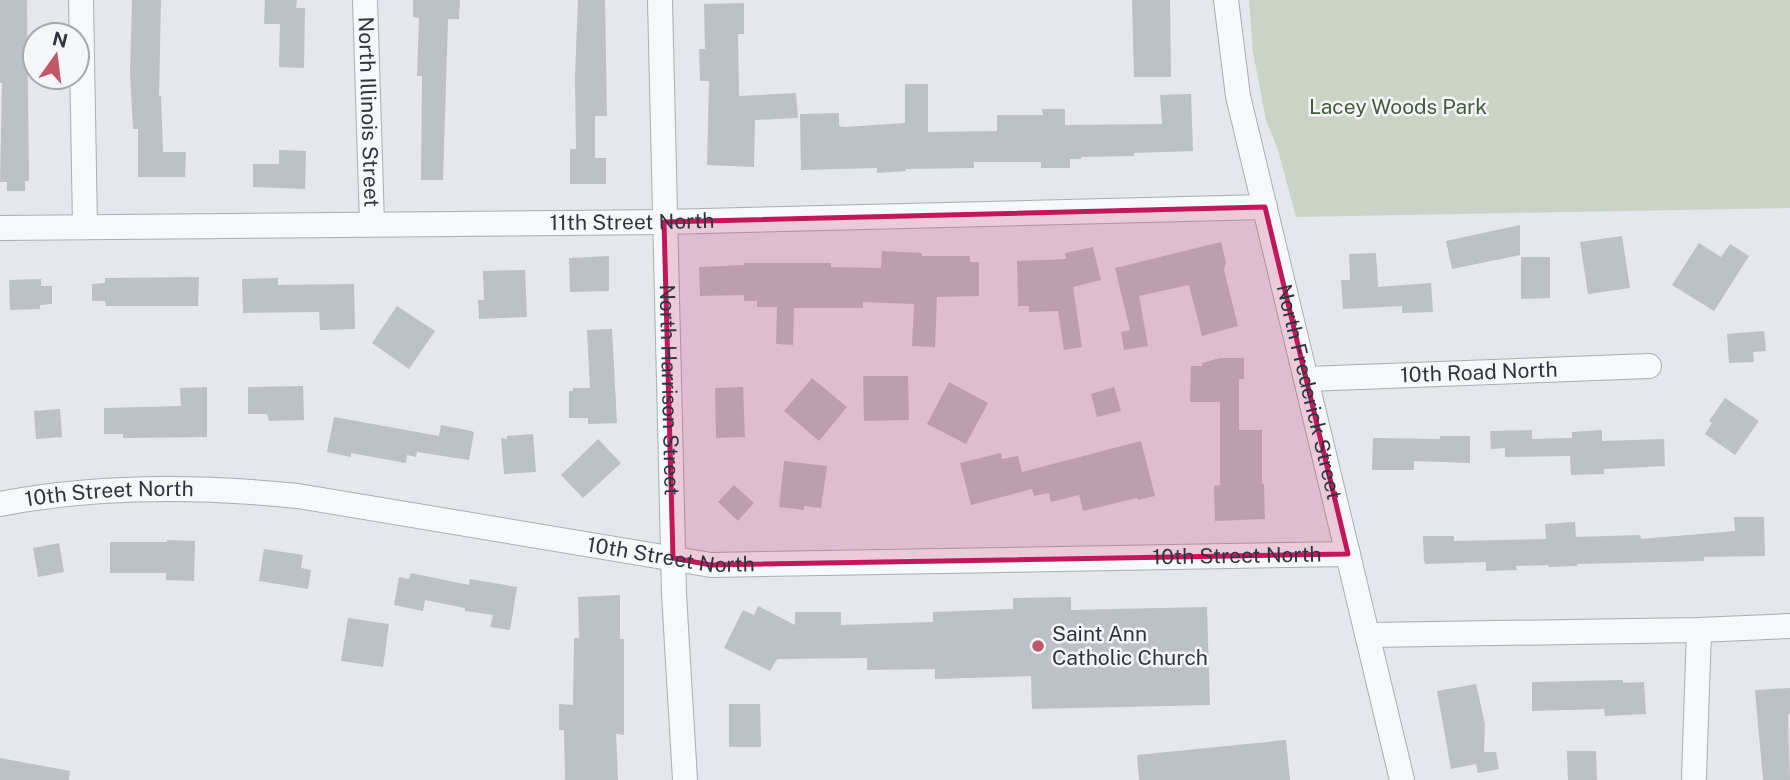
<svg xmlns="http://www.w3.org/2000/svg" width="1790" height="780" viewBox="0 0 1790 780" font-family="'Public Sans',sans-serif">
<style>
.green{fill:#cad4c6}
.building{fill:#bcc0c7}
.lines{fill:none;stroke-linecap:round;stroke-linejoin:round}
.minor-casing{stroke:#aaaeb5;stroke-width:26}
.minor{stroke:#f7f8f9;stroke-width:24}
.marked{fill:#c2185b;fill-opacity:0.2;stroke:#c2185b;stroke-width:5;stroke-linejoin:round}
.poi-dot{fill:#c15869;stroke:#f4f6f8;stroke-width:2.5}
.labels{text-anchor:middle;stroke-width:5;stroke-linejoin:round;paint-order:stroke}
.park-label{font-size:21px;fill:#435c3c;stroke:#f4f6f8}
.street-label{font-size:21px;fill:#2e3541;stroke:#f4f6f8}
.poi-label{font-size:21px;fill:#2e3541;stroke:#f4f6f8;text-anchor:start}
</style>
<rect width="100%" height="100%" fill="#e4e7eb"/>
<path class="green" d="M1249,0H1790V208L1296,217L1278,150L1266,120L1253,52Z"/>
<path class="building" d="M0,0H27L29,181H25V191H7V182H0L2,83H0Z
M132,0H161L159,96H161L163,152H186L185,177H138V129H133L130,73Z
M265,0H297L296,8H305L304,68L279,67L280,24H264Z
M413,0H460L459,19H448L443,180H421L422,76H417L419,18L413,17Z
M578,0H605L607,116H595V158H606V184H570V149H576L575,76Z
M1132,0H1170L1171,77H1134Z
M744,3V34H738L739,96L796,93L798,118L755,120L754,167L707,165L709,81H700L699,49H705L704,4Z
M905,84H928V132L997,131V115H1043L1042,109H1065V125L1162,124L1160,95L1191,94L1193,151L1134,153V156L1081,157V159H1070V168H1041V162H974V168L906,169V171L877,173V168L801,170L800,114L839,113V126L845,127L905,123Z
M279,150L306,151L305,189L253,187V164H279Z
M1520,225V255L1452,269L1446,241Z
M1622,236L1630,288L1588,294L1580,242Z
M1221,242L1226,263L1224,270L1238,326L1202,336L1189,285L1139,296L1148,346L1124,350L1121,332L1130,330L1115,268Z
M1699,243L1721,257L1730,244L1749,256L1714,311L1672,285Z
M1093,247L1101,280L1073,287L1082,347L1064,350L1058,311L1029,312V306H1018L1017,261L1066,259L1065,253Z
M882,251L922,253V256H970V262H979V296L937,297L935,347L912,346L914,304L863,302V308H794L793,345L776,344L777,307H757V301H744V295L700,296L699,267L744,265V263H831V267L881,268Z
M1376,253L1378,287L1431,283L1433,312L1402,313V306L1343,309L1341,280H1350L1349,254Z
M609,256V291L570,292L569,258Z
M1521,257H1550V298L1521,299Z
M525,270L527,317L479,319L478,300H484L483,271Z
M199,277L198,306H106L105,301H92V284L105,283V278Z
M278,278V285L354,284L355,329L320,330L319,312L243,313L242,279Z
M41,279V286H52V304L40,305V309L10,310L9,280Z
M397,306L435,331L409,369L372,343Z
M612,329L617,423L588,424V418H569V391H573V388H590L587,330Z
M1764,331L1766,351L1753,352L1754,362L1729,363L1727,334Z
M1220,358H1244V379H1239V430H1262V484H1264L1265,519L1215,521L1214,486L1220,485V402H1190L1191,366H1202V363Z
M863,376H908L909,420L864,421Z
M812,378L847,407L819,441L784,411Z
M949,382L988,403L966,444L927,424Z
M303,386L304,420L269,421L267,414H248V387Z
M207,387V437L123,438V434H104V408L181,406L180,388Z
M743,387L745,437L716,438L715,388Z
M1114,387L1121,411L1097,417L1091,394Z
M1725,398L1759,421L1735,455L1705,434L1712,423L1709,421Z
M60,409L62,437L36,439L34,411Z
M334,417L439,436L441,425L467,430L474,432L469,460L417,452L416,457L407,455L406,463L351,453V457L327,452Z
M1532,430V439L1572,438V432L1602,430V441L1664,439L1665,466L1604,469V474L1571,475L1570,456L1505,457V448L1491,449L1490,431Z
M533,434L536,472L504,474L501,438L507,439V436Z
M1440,436H1470V463L1414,461V470H1372L1373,438L1440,439Z
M598,439L621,463L583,498L561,475Z
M1141,441L1155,496L1138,500L1137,498L1083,511L1079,495L1051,502L1049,493L1034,496L1032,489L971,505L960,463L1001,453L1002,459L1018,456L1022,472Z
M784,461L827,466L821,508L804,506V510L779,507Z
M734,485L754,503L738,521L718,502Z
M1734,517H1764L1765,556L1704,557V561L1577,564V566L1549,567L1548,565L1516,566L1517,570L1486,571V562L1425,564L1424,560L1423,536H1454V541L1546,539L1545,524L1575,522L1576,537L1640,535L1641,539L1735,531Z
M167,540L195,541L194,581L166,580V573H110V542H167Z
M59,543L64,572L38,577L33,548Z
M264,549L303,555L301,568L311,570L308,589L259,581Z
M411,573L469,585L470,579L517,587L510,630L490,627L493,615L465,611V608L425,600L423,611L394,605L399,577L409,579Z
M620,595V639H624V735L616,734L618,780H565L564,730H559V704L573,705L574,638H579L578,597Z
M1071,597V610L1207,607L1210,705L1032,709L1031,676L935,679V669L867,670V658L777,659L770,671L724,648L743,610L754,615L758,606L795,625V612H841V625L933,622V612L1013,609V598Z
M348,618L389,624L383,667L341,661Z
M1623,680V683L1644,682L1646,714L1605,716L1604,709L1532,711V682Z
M1476,684L1485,724L1484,752H1496L1499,769L1478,773L1476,764L1451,769L1437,691Z
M1790,688V714L1788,715L1790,780H1763L1755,690Z
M729,704H760L761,747H729Z
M1286,740L1290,780H1139L1137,755Z
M1567,751H1596L1597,780H1568Z
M0,758L70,771L69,780H0Z"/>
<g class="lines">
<defs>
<g id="minor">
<path d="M81,0L85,226"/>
<path id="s1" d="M365,0L372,224"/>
<path id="s2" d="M660,0L674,594L685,780"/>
<path id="s3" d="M1226,0L1238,96L1402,780"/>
<path id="s4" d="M0,228L664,222L1265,207"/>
<path id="s5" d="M1307,379L1649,366"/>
<path id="s6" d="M0,504C97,485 200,486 298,496L711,565L1348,554"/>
<path d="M1368,635L1699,630L1790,626"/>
<path d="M1694,777L1699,630"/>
</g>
</defs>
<use href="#minor" class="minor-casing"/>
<use href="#minor" class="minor"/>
</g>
<path class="marked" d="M1265,207L1348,554L711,565L673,558L664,222Z"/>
<circle class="poi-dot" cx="1038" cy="646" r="7"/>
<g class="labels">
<g class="park-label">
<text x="1398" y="114">Lacey Woods Park</text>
</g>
<g class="street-label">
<text dy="7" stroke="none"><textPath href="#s1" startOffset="112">North Illinois Street</textPath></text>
<text dy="7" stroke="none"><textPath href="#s4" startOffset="632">11th Street North</textPath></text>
<text dy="7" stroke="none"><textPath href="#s5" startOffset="172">10th Road North</textPath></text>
<text dy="7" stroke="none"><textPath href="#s2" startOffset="390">North Harrison Street</textPath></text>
<text dy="7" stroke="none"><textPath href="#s3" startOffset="401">North Frederick Street</textPath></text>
<text dy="7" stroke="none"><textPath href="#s6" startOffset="110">10th Street North</textPath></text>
<text dy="7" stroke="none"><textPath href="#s6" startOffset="677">10th Street North</textPath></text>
<text dy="7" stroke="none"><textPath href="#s6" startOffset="1244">10th Street North</textPath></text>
</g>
<g class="poi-label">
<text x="1052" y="641">Saint Ann<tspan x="1052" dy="24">Catholic Church</tspan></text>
</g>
</g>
<g transform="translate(56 56) rotate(14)"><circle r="33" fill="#f4f6f8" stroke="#a5a9af" stroke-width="2"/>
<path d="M0-5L12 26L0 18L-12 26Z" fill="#c15869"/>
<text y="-10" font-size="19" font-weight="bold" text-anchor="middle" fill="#2e3541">N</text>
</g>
</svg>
